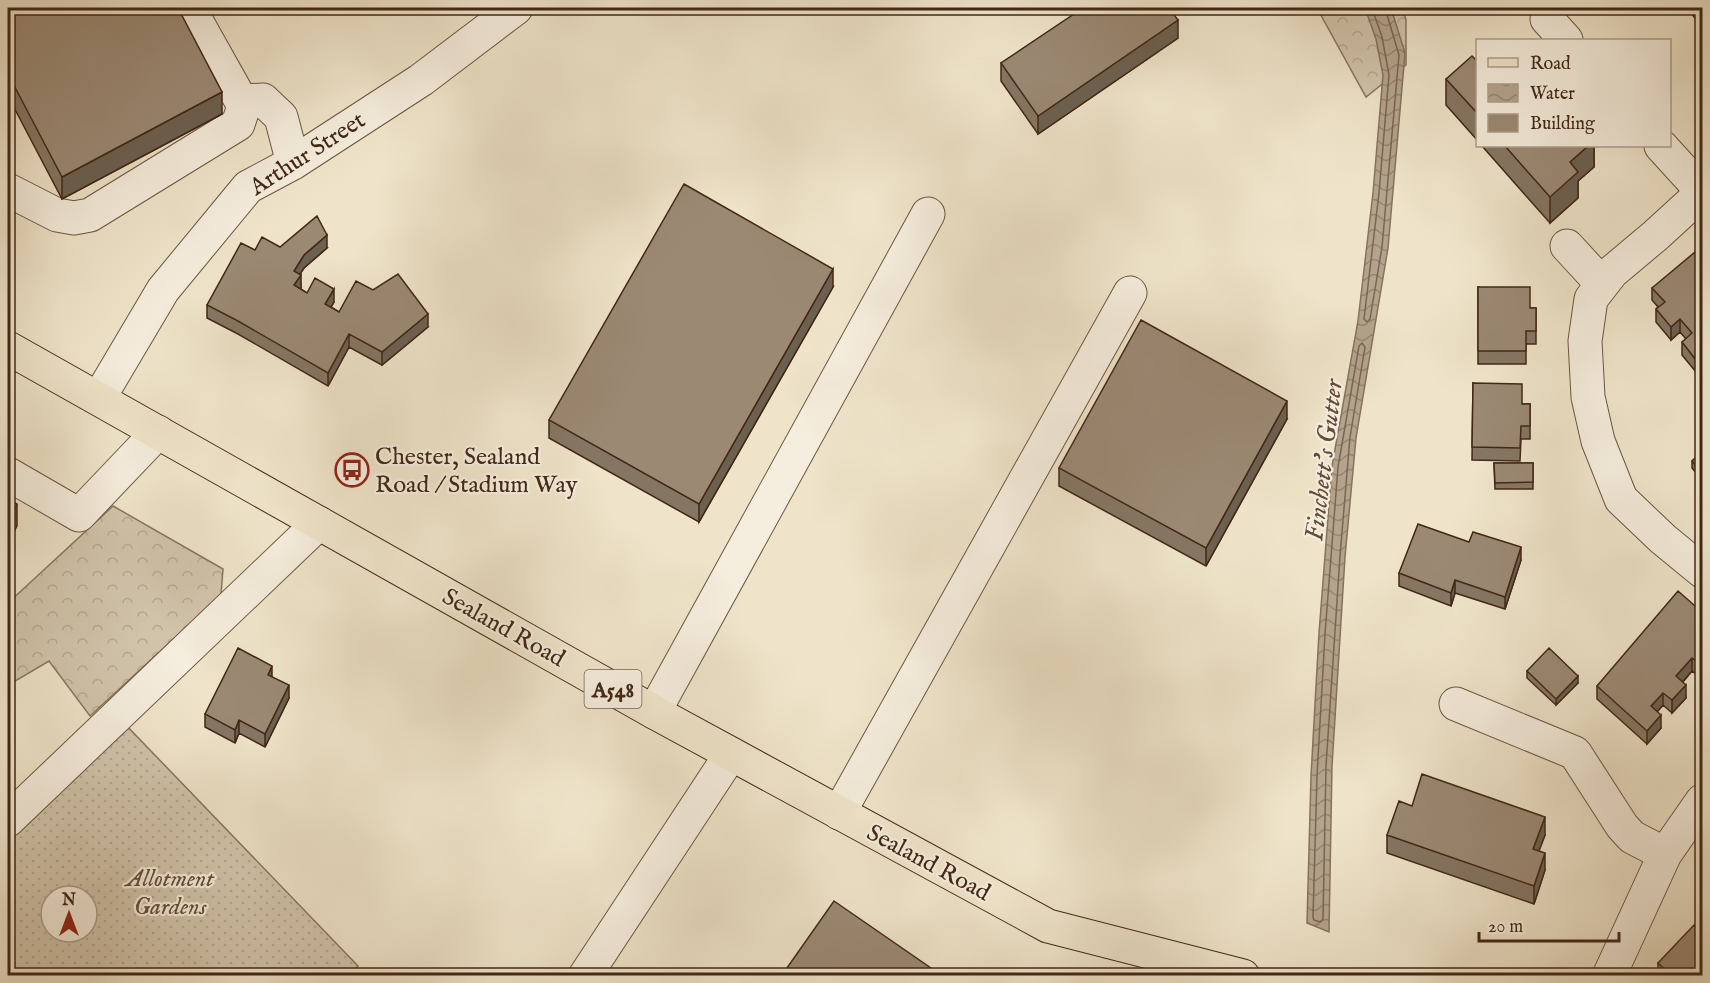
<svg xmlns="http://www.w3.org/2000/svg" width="1710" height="983" viewBox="0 0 1710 983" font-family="'IM FELL English',serif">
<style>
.forest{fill:url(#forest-crowns);stroke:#897660;stroke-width:1.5}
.garden{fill:url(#garden-dots);stroke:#897660;stroke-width:1.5;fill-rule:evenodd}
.water{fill:url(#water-waves);stroke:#86725d;stroke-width:1.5}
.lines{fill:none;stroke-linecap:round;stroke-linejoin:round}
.shore{stroke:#7a6652;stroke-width:1.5}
.minor-casing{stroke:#6c5643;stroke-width:35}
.major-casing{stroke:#412716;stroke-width:35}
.minor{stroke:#f5eddd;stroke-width:33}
.major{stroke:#efe4ca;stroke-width:33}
.wall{fill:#857664;stroke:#412716;stroke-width:1.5}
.shaded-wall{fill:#6c6051;stroke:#412716;stroke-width:1.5}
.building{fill:#9b8974;stroke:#412716;stroke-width:1.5}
.labels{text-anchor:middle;stroke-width:4.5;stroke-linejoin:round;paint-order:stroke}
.shield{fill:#f5eddd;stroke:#776252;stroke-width:1.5}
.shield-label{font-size:22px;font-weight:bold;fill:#412716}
.street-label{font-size:24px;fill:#412716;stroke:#f5eddd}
.poi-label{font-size:24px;fill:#412716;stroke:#f5eddd;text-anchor:start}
.park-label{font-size:24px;font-style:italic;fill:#654e3b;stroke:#f5eddd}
.water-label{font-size:26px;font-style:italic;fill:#644c3a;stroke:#f5eddd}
</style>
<defs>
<pattern id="forest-crowns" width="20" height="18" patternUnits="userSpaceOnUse" patternTransform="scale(1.5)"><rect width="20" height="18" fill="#d1c4ab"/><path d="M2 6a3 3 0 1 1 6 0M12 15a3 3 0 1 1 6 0" fill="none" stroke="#b5a892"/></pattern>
<pattern id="garden-dots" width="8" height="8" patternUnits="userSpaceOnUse" patternTransform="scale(1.5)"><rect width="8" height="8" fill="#d1c4ab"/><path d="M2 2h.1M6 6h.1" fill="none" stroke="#b5a892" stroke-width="1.8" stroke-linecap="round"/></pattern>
<pattern id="water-waves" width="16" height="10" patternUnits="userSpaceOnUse" patternTransform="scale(1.5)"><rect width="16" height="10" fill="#b4a48d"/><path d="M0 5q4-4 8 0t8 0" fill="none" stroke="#948672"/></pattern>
</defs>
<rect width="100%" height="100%" fill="#efe4ca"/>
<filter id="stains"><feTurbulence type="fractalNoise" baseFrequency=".00333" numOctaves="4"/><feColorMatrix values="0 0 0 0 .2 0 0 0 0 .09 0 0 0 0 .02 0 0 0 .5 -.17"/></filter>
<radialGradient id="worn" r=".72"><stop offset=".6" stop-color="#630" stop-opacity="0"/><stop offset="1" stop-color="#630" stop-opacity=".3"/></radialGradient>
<path class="forest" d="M1317,8H1401L1406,19V65L1366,97Z
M113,506L223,569L221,595L90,716L49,661L15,681L8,687V603Z"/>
<path class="garden" d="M123,722L358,966L349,976H8V833ZM51,896H87V932H51Z"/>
<path class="water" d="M1365,8H1391L1405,53L1388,248L1356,438L1345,557L1332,766L1329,932L1307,923L1311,776L1319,633L1332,466L1358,321L1373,193L1383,75L1376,39Z"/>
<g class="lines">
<path class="shore" d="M1372,8L1382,37L1389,75L1379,193L1364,319L1367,322L1370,319L1382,247L1399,55L1385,8
M1362,343L1365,347L1350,437L1340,556L1326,766L1323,919L1320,922L1314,920L1313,917L1317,776L1325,634L1338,467L1359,346Z"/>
<defs>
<path id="minor" d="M1547,19L1566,40
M241,101L263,100L281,117L293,163
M1661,146L1702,191
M8,190L57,215L74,218L90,215L238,124L244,106L189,8
M1702,193L1655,236L1612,272L1591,299L1585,341L1588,397L1598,441L1621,499L1663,539L1702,571
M1567,246L1602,284
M99,398L163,290L248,187L293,163L421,80L516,8
M8,474L79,515L158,432
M1456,704L1575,753L1622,826L1632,837L1665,854
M654,712L928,214
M839,813L1130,293
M8,820L319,523
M585,976L731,754
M1609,976L1665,854L1702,801"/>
<path id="major" d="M8,348L654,712L1048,926L1243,976"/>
</defs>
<use href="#minor" class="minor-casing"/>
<use href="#major" class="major-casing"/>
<use href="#minor" class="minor"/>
<use href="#major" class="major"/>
</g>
<path class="wall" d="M8,8L222,114L62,199L8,96Z
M1687,8H1702V27Z
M1178,38L1038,134L1001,81V63Z
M1478,62V141L1446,105V79Z
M1482,146H1594V167L1578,181V198L1550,223Z
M280,247L327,248L304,268L300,274L301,288V289L307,293L334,302L331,307L339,312L428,327L382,365L349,347L328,386L238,334L207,318V305L255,250Z
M1702,261L1696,372L1682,355V342L1686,339L1680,332L1671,340L1656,322V309L1658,307L1652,300V288Z
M833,287L699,522L549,438V420Z
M1478,287L1530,308H1536V344H1526V364H1478Z
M1473,383L1522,404H1530V439H1521L1520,461L1472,460Z
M1287,419L1206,566L1059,486V468Z
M1702,452V480L1692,468V461Z
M1494,463H1533V489H1495Z
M1469,542L1521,560L1505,609L1455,593L1451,606L1399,586V573Z
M1702,612V679L1692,671L1683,682L1686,698L1672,713L1663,705L1657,712L1661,728L1647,744L1597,699V686Z
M1527,671L1578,683L1556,705L1527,678Z
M272,677L289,698L265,747L239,733L235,743L205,727V714Z
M1412,806L1545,835L1539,850L1545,870L1534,904L1387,853V835Z
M1658,963L1702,975H1658Z"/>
<path class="shaded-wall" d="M1178,20V38L1038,134V116Z
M222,92V114L62,199V177Z
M1588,146H1594V167L1578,181V198L1550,223V197L1570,162Z
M327,235V248L304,268L294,283V271L304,255Z
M833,269V287L699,522V504Z
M301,275V288L294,298V285Z
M334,289V302L325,317V304Z
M428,314V327L382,365V352Z
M1680,319V332L1671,340V327Z
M349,334V347L328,386V373Z
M1702,354V367L1696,372V360Z
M1287,401V419L1206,566V548Z
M17,504V526L8,543V522Z
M1521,547V560L1505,609V597Z
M1455,580V593L1451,606V593Z
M1692,658V671L1676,689V676Z
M272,666V678L268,675Z
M1578,676V683L1556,705V699Z
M289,685V698L265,747V734Z
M1686,685V698L1672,713V700Z
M1663,693V705L1651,719V706Z
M1661,715V728L1647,744V731Z
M239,720V733L235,743V730Z
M1545,817V835L1533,867V849Z
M1545,853V870L1534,904V886Z"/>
<path class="building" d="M8,8H178L222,92L62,177L8,74Z
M1083,8H1169L1178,20L1038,116L1001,63Z
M1697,8H1702V14Z
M1472,56L1478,62V114L1446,79Z
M1505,146H1588L1570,162L1578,172L1550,197Z
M684,184L833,269L699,504L549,420Z
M317,216L327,235L304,255L294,271L301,275L294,285L307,293L315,278L334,289L325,304L339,312L356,281L373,290L398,274L428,314L382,352L349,334L328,373L238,321L207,305L241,243L255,250L262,237L280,247Z
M1695,252L1702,261V354L1696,360L1682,342L1692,333L1680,319L1671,327L1656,309L1665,302L1652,288Z
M1478,287H1530V308H1536V331H1526V351H1478Z
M1141,320L1287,401L1206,548L1059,468Z
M1473,383L1522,384V404H1530V426H1521L1520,448L1472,447Z
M1702,452V473L1692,461Z
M1494,463H1533V482L1495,483Z
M8,499L17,504L8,522Z
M1418,524L1469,542L1473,532L1521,547L1505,597L1455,580L1451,593L1399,573Z
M1678,591L1702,612V666L1692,658L1676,676L1686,685L1672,700L1663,693L1651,706L1661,715L1647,731L1597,686Z
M238,648L272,666L268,675L289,685L265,734L239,720L235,730L205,714Z
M1549,648L1578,676L1556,699L1527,671Z
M1422,774L1545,817L1533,849L1545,853L1534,886L1387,835L1399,801L1412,806Z
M834,901L941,975H782Z
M1694,925L1702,933V975H1671L1658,963Z"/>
<defs>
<symbol id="bus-ring" viewBox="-11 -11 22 22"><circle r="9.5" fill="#f5eddd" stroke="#8f2418" stroke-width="1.5"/><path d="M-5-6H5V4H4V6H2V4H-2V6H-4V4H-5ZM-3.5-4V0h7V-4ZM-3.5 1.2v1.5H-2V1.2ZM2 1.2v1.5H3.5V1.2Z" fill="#8f2418"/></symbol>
</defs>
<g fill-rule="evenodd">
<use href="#bus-ring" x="333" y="451" width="38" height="38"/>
</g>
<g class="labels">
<rect class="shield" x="584.5" y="670" width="57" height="38" rx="4.5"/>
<g class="shield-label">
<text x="613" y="697">A548</text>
</g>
<g class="street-label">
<text transform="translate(307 153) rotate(-33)" y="8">Arthur Street</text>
<text transform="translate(504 627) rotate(29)" y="8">Sealand Road</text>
<text transform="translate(929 862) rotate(28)" y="8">Sealand Road</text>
</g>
<g class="poi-label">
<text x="375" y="464">Chester, Sealand<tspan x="375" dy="28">Road / Stadium Way</tspan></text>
</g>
<g class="park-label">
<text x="170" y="886">Allotment<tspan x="170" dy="28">Gardens</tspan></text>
</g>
<g class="water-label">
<text transform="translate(1323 460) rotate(-83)" y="9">Finchett's Gutter</text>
</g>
</g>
<rect width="1710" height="983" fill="none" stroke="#efe4ca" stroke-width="30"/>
<rect x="9" y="9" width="1692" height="965" fill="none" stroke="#412716" stroke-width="3"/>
<rect x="15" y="15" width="1680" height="953" fill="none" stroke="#412716" stroke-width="1.5"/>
<rect x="1476" y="39" width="195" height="108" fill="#f5eddd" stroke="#ad9e8d" stroke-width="1.5"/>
<rect x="1488" y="58" width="30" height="9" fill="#efe4ca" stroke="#ad9e8d" stroke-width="1.5"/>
<text x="1530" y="69" font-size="18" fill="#412716">Road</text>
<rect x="1488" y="84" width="30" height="18" fill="url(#water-waves)" stroke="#ad9e8d" stroke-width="1.5"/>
<text x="1530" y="99" font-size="18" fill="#412716">Water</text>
<rect x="1488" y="114" width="30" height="18" fill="#9b8974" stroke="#ad9e8d" stroke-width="1.5"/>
<text x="1530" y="129" font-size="18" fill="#412716">Building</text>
<g transform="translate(69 914)"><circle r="28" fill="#f5eddd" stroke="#ad9e8d" stroke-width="1.5"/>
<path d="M0-4.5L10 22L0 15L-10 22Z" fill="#8f2418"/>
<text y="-9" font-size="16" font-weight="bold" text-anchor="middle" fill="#412716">N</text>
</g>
<path d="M1479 932v9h140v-9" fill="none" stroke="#412716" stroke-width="3"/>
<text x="1488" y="932" font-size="18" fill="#412716" stroke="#f5eddd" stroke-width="4.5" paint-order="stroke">20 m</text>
<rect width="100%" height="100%" filter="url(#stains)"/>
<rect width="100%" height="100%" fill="url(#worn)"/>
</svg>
